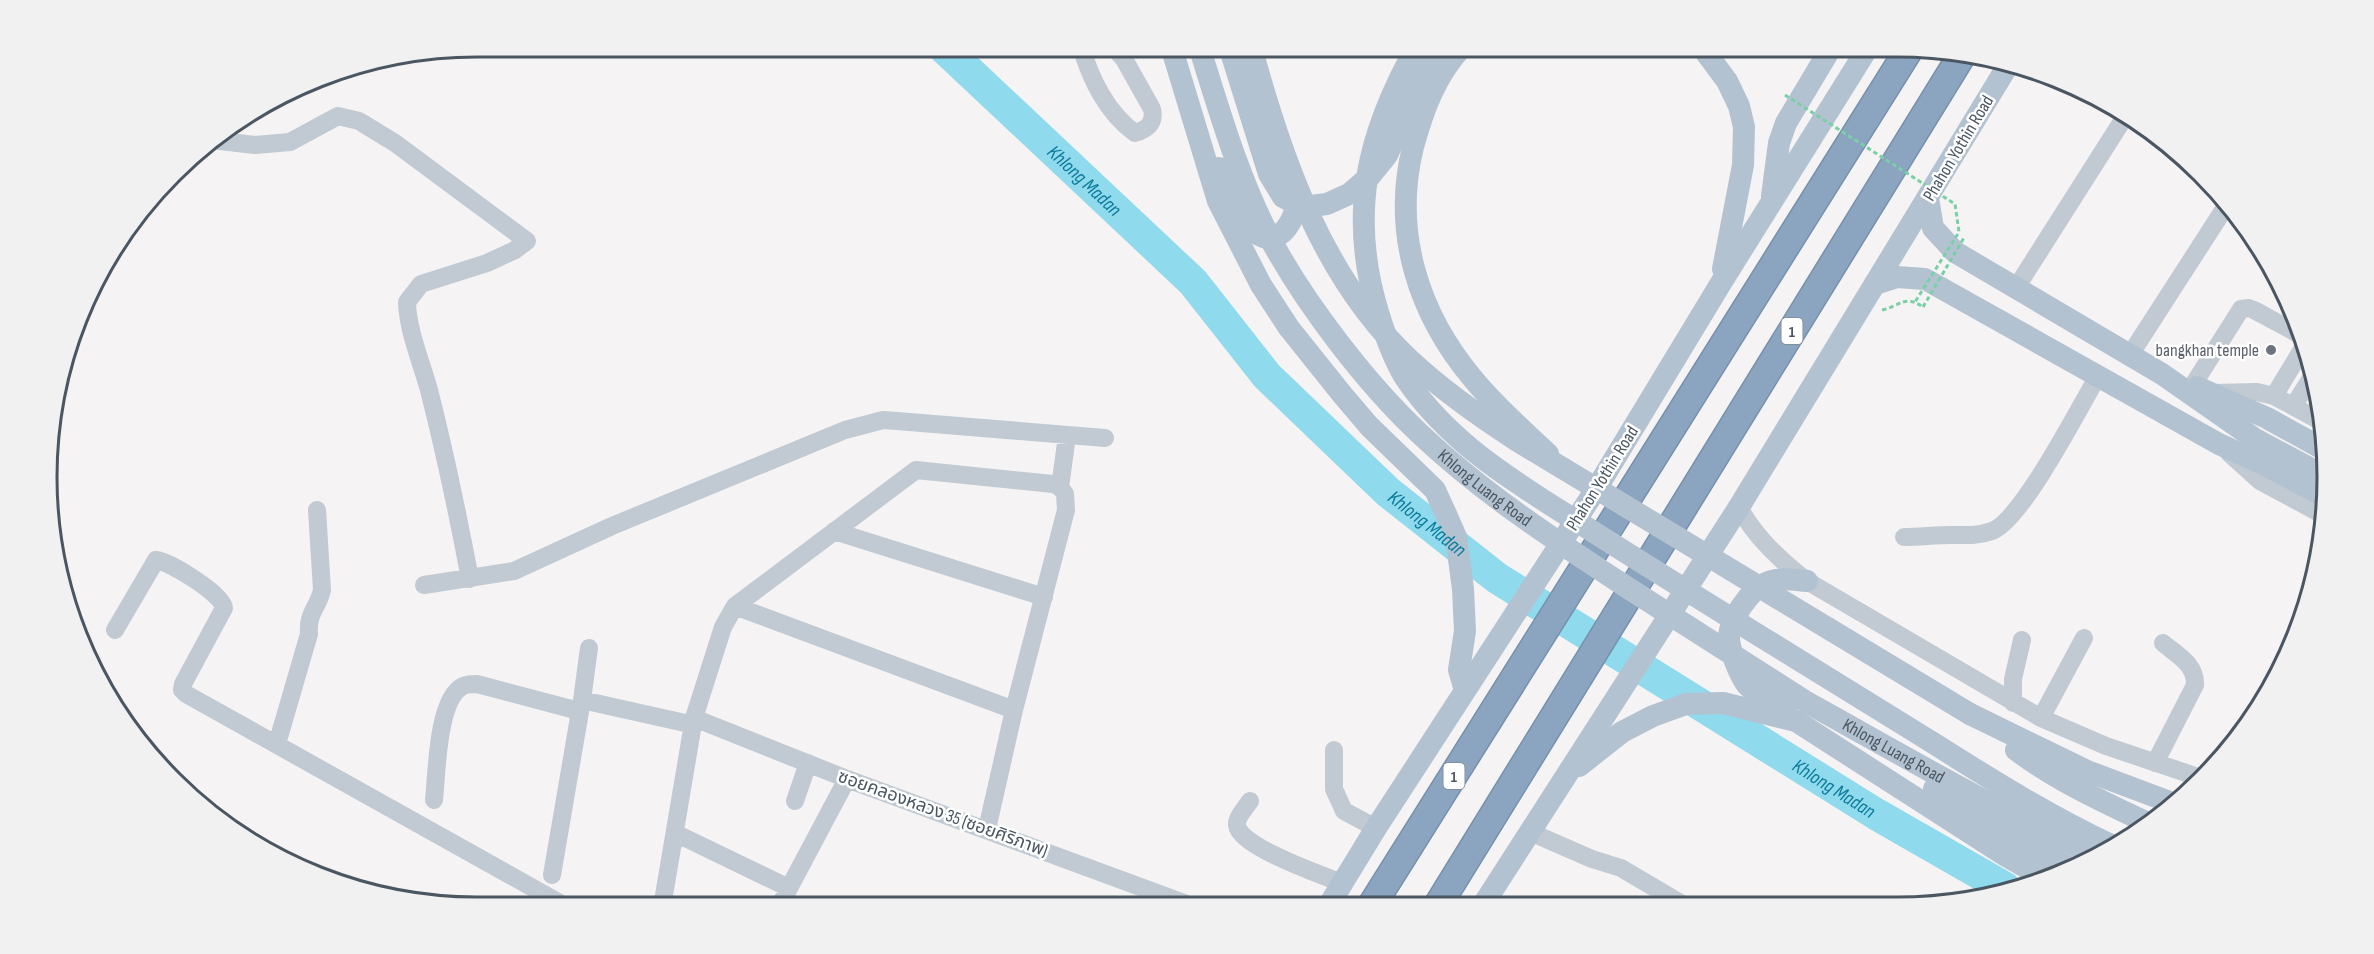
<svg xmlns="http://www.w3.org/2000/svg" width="2374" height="954" viewBox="0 0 2374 954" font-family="'Sofia Sans Condensed','Noto Sans Thai',sans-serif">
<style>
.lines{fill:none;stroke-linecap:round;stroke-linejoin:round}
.river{stroke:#90daee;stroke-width:32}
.highway-casing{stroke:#7690ad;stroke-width:30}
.path{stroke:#7ad0a6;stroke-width:3;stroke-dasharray:4.5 3;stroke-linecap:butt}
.minor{stroke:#c1cad2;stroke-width:18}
.major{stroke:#b3c2d1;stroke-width:22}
.highway{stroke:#8ba5c1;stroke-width:27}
.path-bridge{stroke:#7ad0a6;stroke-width:3;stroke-dasharray:4.5 3;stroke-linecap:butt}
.major-bridge{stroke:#b3c2d1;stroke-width:22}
.worship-dot{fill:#6b7280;stroke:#fff;stroke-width:2}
.labels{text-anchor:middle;stroke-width:5;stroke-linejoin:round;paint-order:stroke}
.shield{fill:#fff;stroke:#808990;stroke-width:1.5}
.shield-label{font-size:16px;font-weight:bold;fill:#4a5661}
.street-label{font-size:18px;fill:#4a5661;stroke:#fff}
.worship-label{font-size:18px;fill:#5b616d;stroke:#fff;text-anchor:end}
.water-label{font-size:20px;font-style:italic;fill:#0c7c9b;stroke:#fff}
.rim{fill:none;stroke:#4a5661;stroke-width:3}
</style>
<rect width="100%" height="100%" fill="#f5f3f3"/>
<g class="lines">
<path class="river" id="s1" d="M942,46L1193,282L1267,376L1388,492L1497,578L1876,814L2005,888"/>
<defs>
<path id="highway" d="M1372,905L1910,48
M1438,905L1962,55"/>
</defs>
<use href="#highway" class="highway-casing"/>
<path class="path" d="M1882,310C1901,306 1904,294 1923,307"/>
<path class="minor" d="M1081,46C1090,78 1107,113 1135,133C1148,129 1155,123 1152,109L1124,59L1112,46
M211,140L255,145L290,142L338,116L359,121L395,143L527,241L515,250L487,263L421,284L407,302C408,332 421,361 429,390C445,453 458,515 470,579
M2016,288L2126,115
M2130,355L2228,203
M2193,385L2241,309L2249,308L2254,310L2304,337
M2213,393L2257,392L2274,396L2324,423
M2274,396L2306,343
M2294,405L2313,375
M2229,453L2260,481L2325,516
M1060,487L1067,436
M1739,507C1755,537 1780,560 1807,581L2041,718L2106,746L2201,778
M834,531L1044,597
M1904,537C1920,537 1935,535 1951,535C1965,535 1978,536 1992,531C2022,520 2079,408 2098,376
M424,585L514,571L612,526L845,430L883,420L897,421L1105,438
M735,606L1014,710
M115,630L156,560C169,561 224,595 224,608L183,684L182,690L186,694L567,907
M582,700L694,725
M2013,703V679L2022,640
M694,718L847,779L1192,906
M2041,718L2084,638
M277,744L309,634C307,613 318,608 322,590L317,510
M1334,750V789L1344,811L1376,828
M2155,763L2195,685C2196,664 2177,655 2163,643
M434,800C437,773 437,699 463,686C467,684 473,684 477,684L579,711
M795,801L808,763
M1250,801C1246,807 1236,818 1237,825C1238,846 1324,876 1342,883
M1530,832L1592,859L1621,868L1682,904
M675,833L789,888
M552,875L582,700L589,648
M662,907L694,718L723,627L735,606L916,470L1053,484L1060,487L1065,494L1066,510L1014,710L987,829
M779,907L847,779"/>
<g class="major">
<path d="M1171,46L1218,201L1261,285L1289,328L1341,393L1369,426L1435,490L1446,514L1456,537L1463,589L1465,631L1459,670L1465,690"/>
<path d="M1229,46L1269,174L1283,197L1302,207L1327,204L1349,194L1370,176L1387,155L1422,75L1439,46"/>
<path d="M1463,46C1436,74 1423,110 1413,147C1392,232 1418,314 1474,380C1496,407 1523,430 1548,454"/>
<path d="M1701,46L1727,81L1739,106L1744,127L1743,165L1723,269"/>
<path d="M1219,168L1249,227C1273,252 1290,230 1297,205"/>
<path d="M1772,196L1779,143L1786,123L1832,46"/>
<path d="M1928,198L1933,228L1955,252L2162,374L2255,439L2326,477"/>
<path d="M1875,284L1897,277L1925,279L2219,444L2267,466L2326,497"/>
<path d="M2197,387L2267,418L2325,450"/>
<path id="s2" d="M1808,703C1904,756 1998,812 2098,856"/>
<path d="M1970,714L2087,771L2175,804"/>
<path d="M1788,715C1775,705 1758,696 1747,685C1740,676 1729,649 1729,638C1729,620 1750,590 1766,583C1779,577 1793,580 1807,581"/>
<path d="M2016,750C2056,780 2103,802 2148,823"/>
<path d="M1579,766L1622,732L1653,716L1686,704L1723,703L1796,721L2006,856L2043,877"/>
<path d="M1934,789L1981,819L2070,868"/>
<path d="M1329,905L1376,828L1598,486L1721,283L1869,46"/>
<path d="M1483,905L1739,507L2010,62"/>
</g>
<use href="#highway" class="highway"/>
<path class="path-bridge" d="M1785,95L1955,204L1959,232L1915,302
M1923,307L1965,236"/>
<g class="major-bridge">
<path id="s3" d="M1199,46C1220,113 1239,180 1272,242C1307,306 1366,383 1419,433C1482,493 1556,541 1628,588C1688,626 1748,665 1808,703"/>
<path d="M1251,46C1281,158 1323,279 1410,360C1443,391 1479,416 1516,440L1970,714"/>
<path d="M1417,46C1367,134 1348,214 1378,312C1385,335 1393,359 1406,379C1450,444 1516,483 1581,524C1639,561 1697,597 1755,633C1814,669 1872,705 1930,741C1990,779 2049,816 2113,846"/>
</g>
</g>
<circle class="worship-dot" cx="2271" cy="350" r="6"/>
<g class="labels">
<g class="shield">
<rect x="1781.5" y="318" width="21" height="26" rx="4.5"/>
<rect x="1443.5" y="763" width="21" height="26" rx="4.5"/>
</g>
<g class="shield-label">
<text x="1792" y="337">1</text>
<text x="1454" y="782">1</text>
</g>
<g class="street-label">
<text transform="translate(1958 148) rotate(-59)" y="6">Phahon Yothin Road</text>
<text transform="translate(1602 478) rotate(-58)" y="6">Phahon Yothin Road</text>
<text dy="6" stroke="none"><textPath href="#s3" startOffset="537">Khlong Luang Road</textPath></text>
<text dy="6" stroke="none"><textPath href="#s2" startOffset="98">Khlong Luang Road</textPath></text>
<text transform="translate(943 813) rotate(20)" y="6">ซอยคลองหลวง 35 (ซอยศิริภาพ)</text>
</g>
<g class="worship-label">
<text x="2259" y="356">bangkhan temple</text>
</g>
<g class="water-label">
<text dy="7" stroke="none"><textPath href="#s1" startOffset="196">Khlong Madan</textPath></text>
<text dy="7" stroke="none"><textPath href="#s1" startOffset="682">Khlong Madan</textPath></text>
<text dy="7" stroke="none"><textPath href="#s1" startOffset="1168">Khlong Madan</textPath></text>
</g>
</g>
<path d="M0 0H2374V954H0ZM477 57H1897A420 420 0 0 1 2317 477V477A420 420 0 0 1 1897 897H477A420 420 0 0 1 57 477V477A420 420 0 0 1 477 57Z" fill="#f1f1f2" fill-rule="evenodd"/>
<path class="rim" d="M477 57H1897A420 420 0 0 1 2317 477V477A420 420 0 0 1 1897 897H477A420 420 0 0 1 57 477V477A420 420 0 0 1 477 57Z"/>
</svg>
